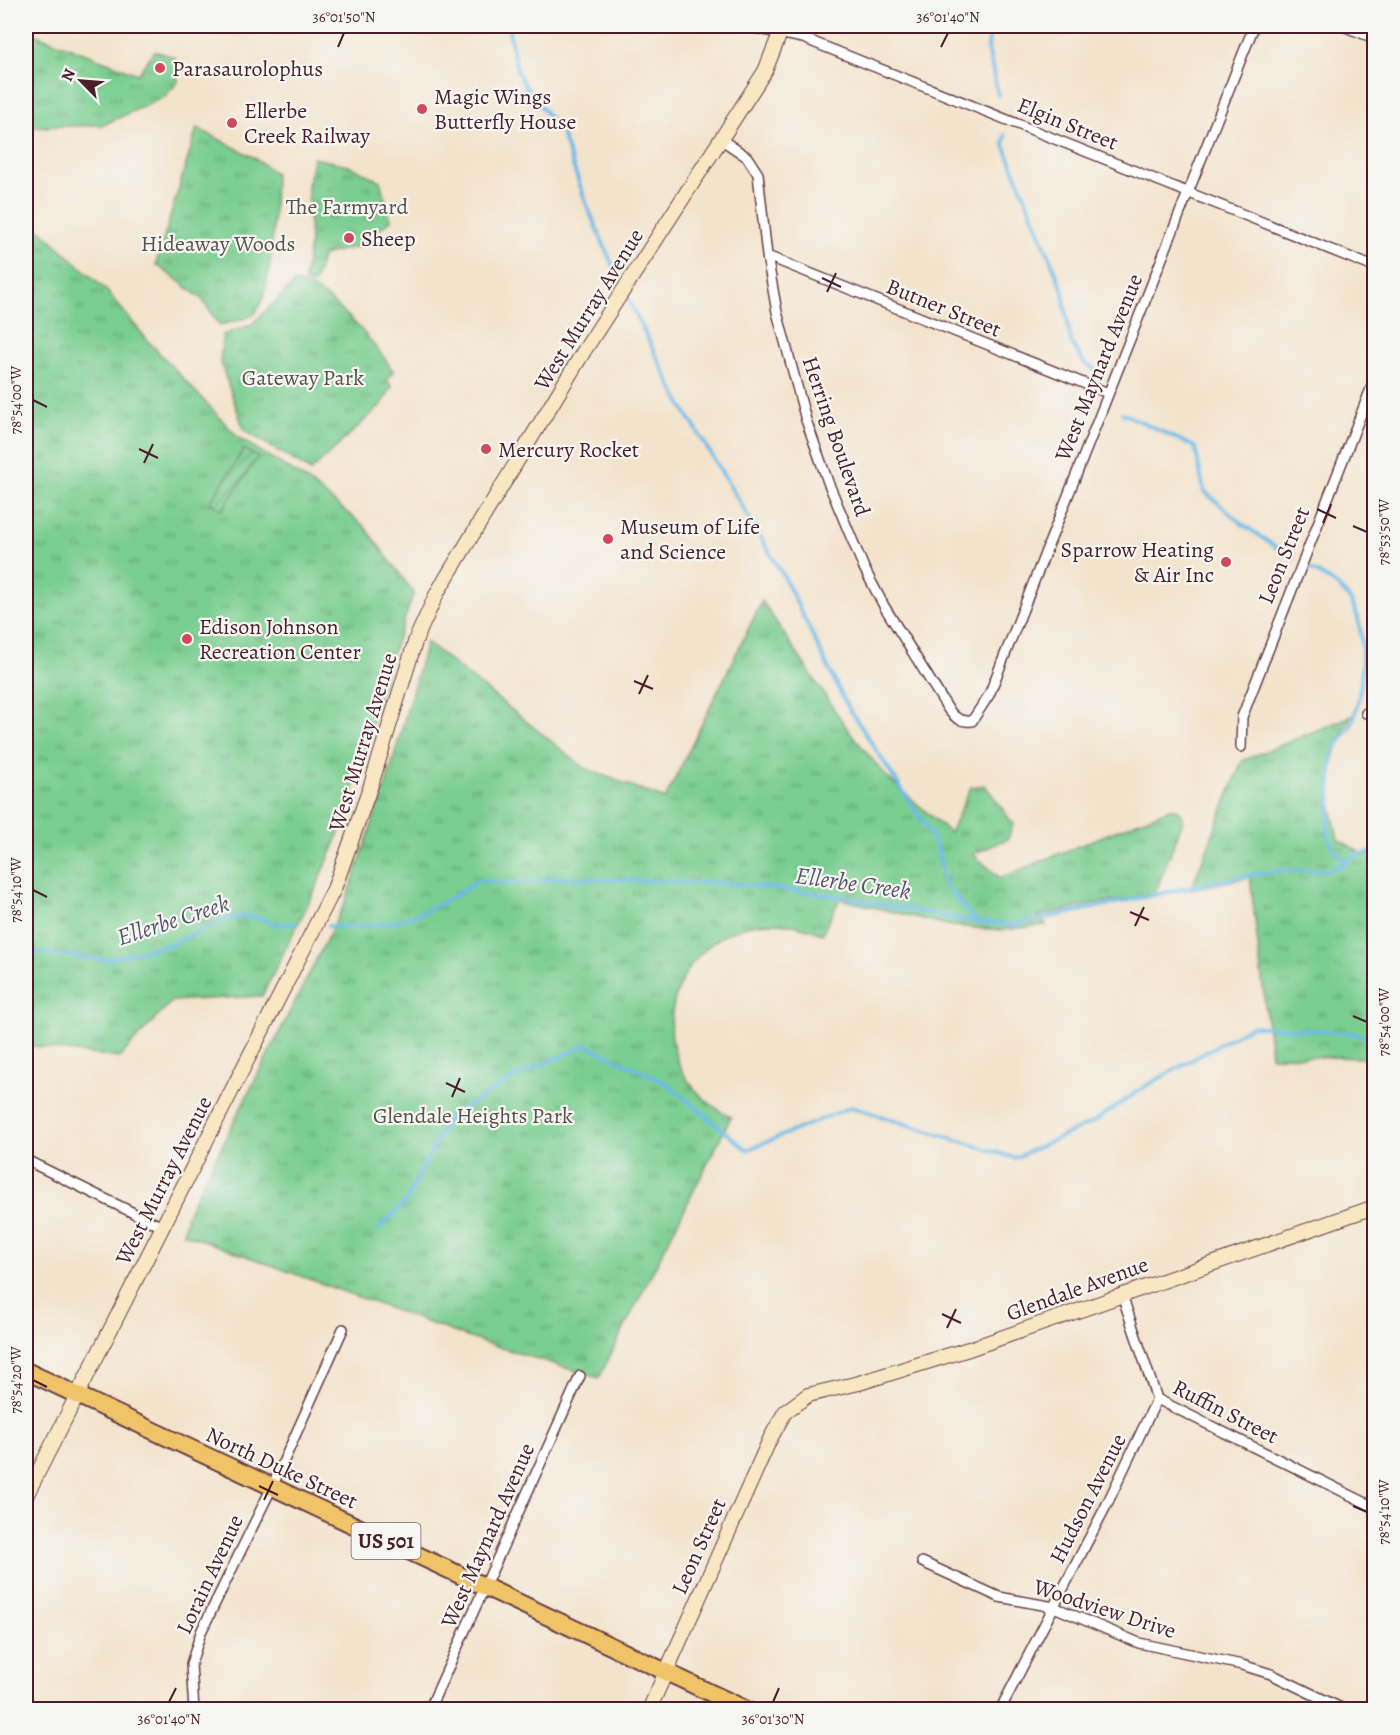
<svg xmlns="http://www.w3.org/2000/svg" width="1400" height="1735" viewBox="0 0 1400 1735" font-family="Alegreya,serif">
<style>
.grass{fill:url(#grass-tufts);stroke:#62765d;stroke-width:1.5}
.garden{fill:url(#garden-furrows);stroke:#62765d;stroke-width:1.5}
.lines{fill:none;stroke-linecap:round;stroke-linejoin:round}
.stream{stroke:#6cbae6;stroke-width:4}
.street-casing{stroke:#633c43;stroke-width:12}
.secondary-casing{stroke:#633c43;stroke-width:16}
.highway-casing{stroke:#633c43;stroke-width:20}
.street{stroke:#fff;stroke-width:9}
.secondary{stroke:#f9e7c3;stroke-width:14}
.highway{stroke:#f1c369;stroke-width:16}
.ticks{fill:none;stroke:#4a1f2b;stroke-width:2}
.poi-dot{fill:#d1495b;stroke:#f6f6f2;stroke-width:2}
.labels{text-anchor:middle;stroke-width:4.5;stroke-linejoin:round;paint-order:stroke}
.shield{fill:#f6f6f2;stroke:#7e6067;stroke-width:1.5}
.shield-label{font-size:21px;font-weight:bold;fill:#4a1f2b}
.poi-label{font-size:22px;fill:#4a1f2b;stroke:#f6f6f2;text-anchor:start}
.street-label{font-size:22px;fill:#4a1f2b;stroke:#f6f6f2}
.park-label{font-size:22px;fill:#585349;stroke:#f6f6f2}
.water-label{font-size:24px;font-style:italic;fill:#56556c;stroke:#f6f6f2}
.neatline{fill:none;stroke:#4a1f2b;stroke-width:2}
.ticks-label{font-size:15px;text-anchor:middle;fill:#4a1f2b}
</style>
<defs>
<pattern id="grass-tufts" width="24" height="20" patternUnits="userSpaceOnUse" patternTransform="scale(1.5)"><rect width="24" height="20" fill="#79cd8f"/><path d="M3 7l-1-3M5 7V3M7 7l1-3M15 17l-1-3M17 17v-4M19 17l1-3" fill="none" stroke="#65a675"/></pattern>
<pattern id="garden-furrows" width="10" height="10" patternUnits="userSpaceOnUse" patternTransform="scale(1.5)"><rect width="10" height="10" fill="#79cd8f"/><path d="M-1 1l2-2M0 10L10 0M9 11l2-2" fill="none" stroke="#65a675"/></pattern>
</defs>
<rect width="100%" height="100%" fill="#f6f6f2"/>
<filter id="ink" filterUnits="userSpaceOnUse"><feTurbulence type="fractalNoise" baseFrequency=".0167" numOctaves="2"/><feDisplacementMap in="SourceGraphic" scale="12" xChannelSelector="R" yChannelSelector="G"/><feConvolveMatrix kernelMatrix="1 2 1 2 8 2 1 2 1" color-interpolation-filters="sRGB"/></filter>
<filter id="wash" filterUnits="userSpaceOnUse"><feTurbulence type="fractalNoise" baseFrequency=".008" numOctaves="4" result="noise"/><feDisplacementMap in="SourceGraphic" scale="24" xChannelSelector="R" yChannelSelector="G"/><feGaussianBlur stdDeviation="1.35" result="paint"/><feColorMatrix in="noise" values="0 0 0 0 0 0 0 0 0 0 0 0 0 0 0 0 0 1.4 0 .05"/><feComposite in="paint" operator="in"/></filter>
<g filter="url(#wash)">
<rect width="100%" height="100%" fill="#f3e3cc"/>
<path class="grass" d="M26,31L138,74L154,51L175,57L178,82L164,97L103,125L34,127L26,122Z
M197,128L253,157L275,173C274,202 274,296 254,314C247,320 229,322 219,325L202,299L156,264Z
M313,158L348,165L380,181L391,220L360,246L323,255L314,284L304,281L310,243L308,186Z
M26,217L105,289L149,342L238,437L305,479L364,526L414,593L387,668L358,776L335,844L315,890L262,996L172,1001L119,1058L26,1045Z
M296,282C331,291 373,340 393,371L387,381L392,386L382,404L311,471L244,430L220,361L223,335L251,325Z
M762,601L848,730L886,776L950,833L971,787L985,785L1013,824L1008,839L973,854L1000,878L1169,809H1176L1182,814L1183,821L1154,896L1097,903L1038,916L1046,925L1002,930L951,926L840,899L822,934C691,878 609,1054 731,1117L599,1378L470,1338L183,1233L187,1214L345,903L389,775L426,642L585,768L665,799Z
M1351,716C1339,736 1329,768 1330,792C1330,807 1335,824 1338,839L1364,855L1374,853V1058L1271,1056L1250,877L1191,889L1242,761Z"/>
<path class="garden" d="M244,449L258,457L222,510L210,503Z"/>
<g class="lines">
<path class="stream" d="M508,26L517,71L527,89L561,132L588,208L621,285
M990,26L988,49L998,95
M1005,135L1004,145L1062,288L1071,342L1084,363L1099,372
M626,295L678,399L783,575L845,702L930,833L937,848L945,885L976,921
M1122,413L1195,447L1204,491L1241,523L1293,559
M1310,569C1324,576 1341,586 1350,600C1368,626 1364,700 1350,727C1345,736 1337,743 1332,753L1328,836L1337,855L1348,861
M328,926C391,930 428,915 479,880L510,884L563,878L736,884L830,895L977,922L1012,925L1239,877L1276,871L1328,870L1339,866L1356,855L1374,851
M26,951L105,960L172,944L224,920L248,916L278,924H296
M378,1229L405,1203L448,1118L515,1077L586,1045L666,1083L747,1150L851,1107L1015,1158L1095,1121L1144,1087L1252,1026L1350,1033L1374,1039"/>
</g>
</g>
<g filter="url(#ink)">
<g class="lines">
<defs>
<path id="street" d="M744,26L803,38L1374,267
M1343,26L1374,38
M722,140L747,157L758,174L767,256L777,312L806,420L828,482L864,568L884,606L948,709C955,718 960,722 972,721L989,695L1254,26
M767,256L1108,393
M1366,713L1374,709
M1241,747L1242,717L1374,381
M26,1160L162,1227
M1122,1295L1157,1399L1374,1507
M922,1562L999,1597L1054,1607L1139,1643L1242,1665L1271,1674L1345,1710
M194,1710L191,1664L201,1632L272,1487L343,1329
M429,1710L580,1376
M1000,1710L1106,1506L1157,1399"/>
<path id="secondary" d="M26,1496L334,889L371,785L416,639L437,593L584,351L765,71L783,26
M649,1710L770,1439L785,1412L808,1395L859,1383L972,1348L1374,1207"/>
<path id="highway" d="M26,1371L747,1710"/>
</defs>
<use href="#street" class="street-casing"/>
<use href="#secondary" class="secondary-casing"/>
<use href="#highway" class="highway-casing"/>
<use href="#street" class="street"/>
<use href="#secondary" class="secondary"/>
<use href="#highway" class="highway"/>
</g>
</g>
<path class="ticks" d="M338,47L344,33M941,47L948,33M822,278L841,287M827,292L836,273M33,400L47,407M139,449L158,458M144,463L153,444M1317,509L1336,518M1323,523L1331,504M1353,526L1367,532M634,681L653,689M639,694L648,675M33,890L47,897M1130,912L1149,920M1135,926L1144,907M1353,1016L1367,1022M446,1083L465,1092M452,1097L460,1078M942,1314L961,1323M947,1328L956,1309M33,1380L47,1387M259,1486L278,1495M264,1500L273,1481M1353,1506L1367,1512M169,1702L176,1688M773,1702L779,1688"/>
<g class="poi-dot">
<circle cx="160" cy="68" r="6"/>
<circle cx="422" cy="109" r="6"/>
<circle cx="232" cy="123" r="6"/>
<circle cx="349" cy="238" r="6"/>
<circle cx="486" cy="449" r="6"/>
<circle cx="608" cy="539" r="6"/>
<circle cx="1226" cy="562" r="6"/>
<circle cx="187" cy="639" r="6"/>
</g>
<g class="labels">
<rect class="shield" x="351.5" y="1523" width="69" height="36" rx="4.5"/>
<g class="shield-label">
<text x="386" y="1548">US 501</text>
</g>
<g class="poi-label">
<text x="172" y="76">Parasaurolophus</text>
<text x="434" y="104">Magic Wings<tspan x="434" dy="25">Butterfly House</tspan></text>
<text x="244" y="118">Ellerbe<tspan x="244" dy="25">Creek Railway</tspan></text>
<text x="361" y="246">Sheep</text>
<text x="498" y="457">Mercury Rocket</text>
<text x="620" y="534">Museum of Life<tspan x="620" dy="25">and Science</tspan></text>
<text x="1214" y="557" text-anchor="end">Sparrow Heating<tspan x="1214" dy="25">&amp; Air Inc</tspan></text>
<text x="199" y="634">Edison Johnson<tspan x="199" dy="25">Recreation Center</tspan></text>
</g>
<g class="street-label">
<text transform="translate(1068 123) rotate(22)" y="8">Elgin Street</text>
<text transform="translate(944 307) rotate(22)" y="8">Butner Street</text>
<text transform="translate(588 309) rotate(-58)" y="8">West Murray Avenue</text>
<text transform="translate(1098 367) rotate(-68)" y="8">West Maynard Avenue</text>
<text transform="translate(837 436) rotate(71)" y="8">Herring Boulevard</text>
<text transform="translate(1283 555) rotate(-68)" y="8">Leon Street</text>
<text transform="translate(362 742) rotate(-73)" y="8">West Murray Avenue</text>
<text transform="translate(163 1180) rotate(-63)" y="8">West Murray Avenue</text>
<text transform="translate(1077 1288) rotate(-20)" y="8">Glendale Avenue</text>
<text transform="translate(1226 1411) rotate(27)" y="8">Ruffin Street</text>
<text transform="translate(282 1467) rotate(25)" y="8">North Duke Street</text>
<text transform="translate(1087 1498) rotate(-63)" y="8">Hudson Avenue</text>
<text transform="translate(487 1535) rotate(-66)" y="8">West Maynard Avenue</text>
<text transform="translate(698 1546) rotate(-66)" y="8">Leon Street</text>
<text transform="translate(209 1574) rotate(-65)" y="8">Lorain Avenue</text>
<text transform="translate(1105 1608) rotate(18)" y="8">Woodview Drive</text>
</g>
<g class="park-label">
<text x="347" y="214">The Farmyard</text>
<text x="218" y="251">Hideaway Woods</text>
<text x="303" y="385">Gateway Park</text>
<text x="473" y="1123">Glendale Heights Park</text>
</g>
<g class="water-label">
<text transform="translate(853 883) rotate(8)" y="8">Ellerbe Creek</text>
<text transform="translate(173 920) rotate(-18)" y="8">Ellerbe Creek</text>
</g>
</g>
<rect width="1400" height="1735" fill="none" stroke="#f6f6f2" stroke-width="66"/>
<g transform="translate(81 81) rotate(295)" stroke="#f6f6f2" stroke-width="4.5" paint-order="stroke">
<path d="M0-4.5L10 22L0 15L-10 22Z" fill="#4a1f2b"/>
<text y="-9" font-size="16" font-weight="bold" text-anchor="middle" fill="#4a1f2b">N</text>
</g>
<rect x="33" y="33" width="1334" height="1669" class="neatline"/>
<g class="ticks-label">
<text x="344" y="22">36°01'50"N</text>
<text x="948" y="22">36°01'40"N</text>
<text transform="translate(16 400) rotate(-90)" y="5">78°54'00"W</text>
<text transform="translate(1384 532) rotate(-90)" y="5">78°53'50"W</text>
<text transform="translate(16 890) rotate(-90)" y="5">78°54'10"W</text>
<text transform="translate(1384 1022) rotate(-90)" y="5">78°54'00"W</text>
<text transform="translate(16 1380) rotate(-90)" y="5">78°54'20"W</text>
<text transform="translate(1384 1512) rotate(-90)" y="5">78°54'10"W</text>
<text x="169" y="1724">36°01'40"N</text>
<text x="773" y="1724">36°01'30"N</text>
</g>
</svg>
